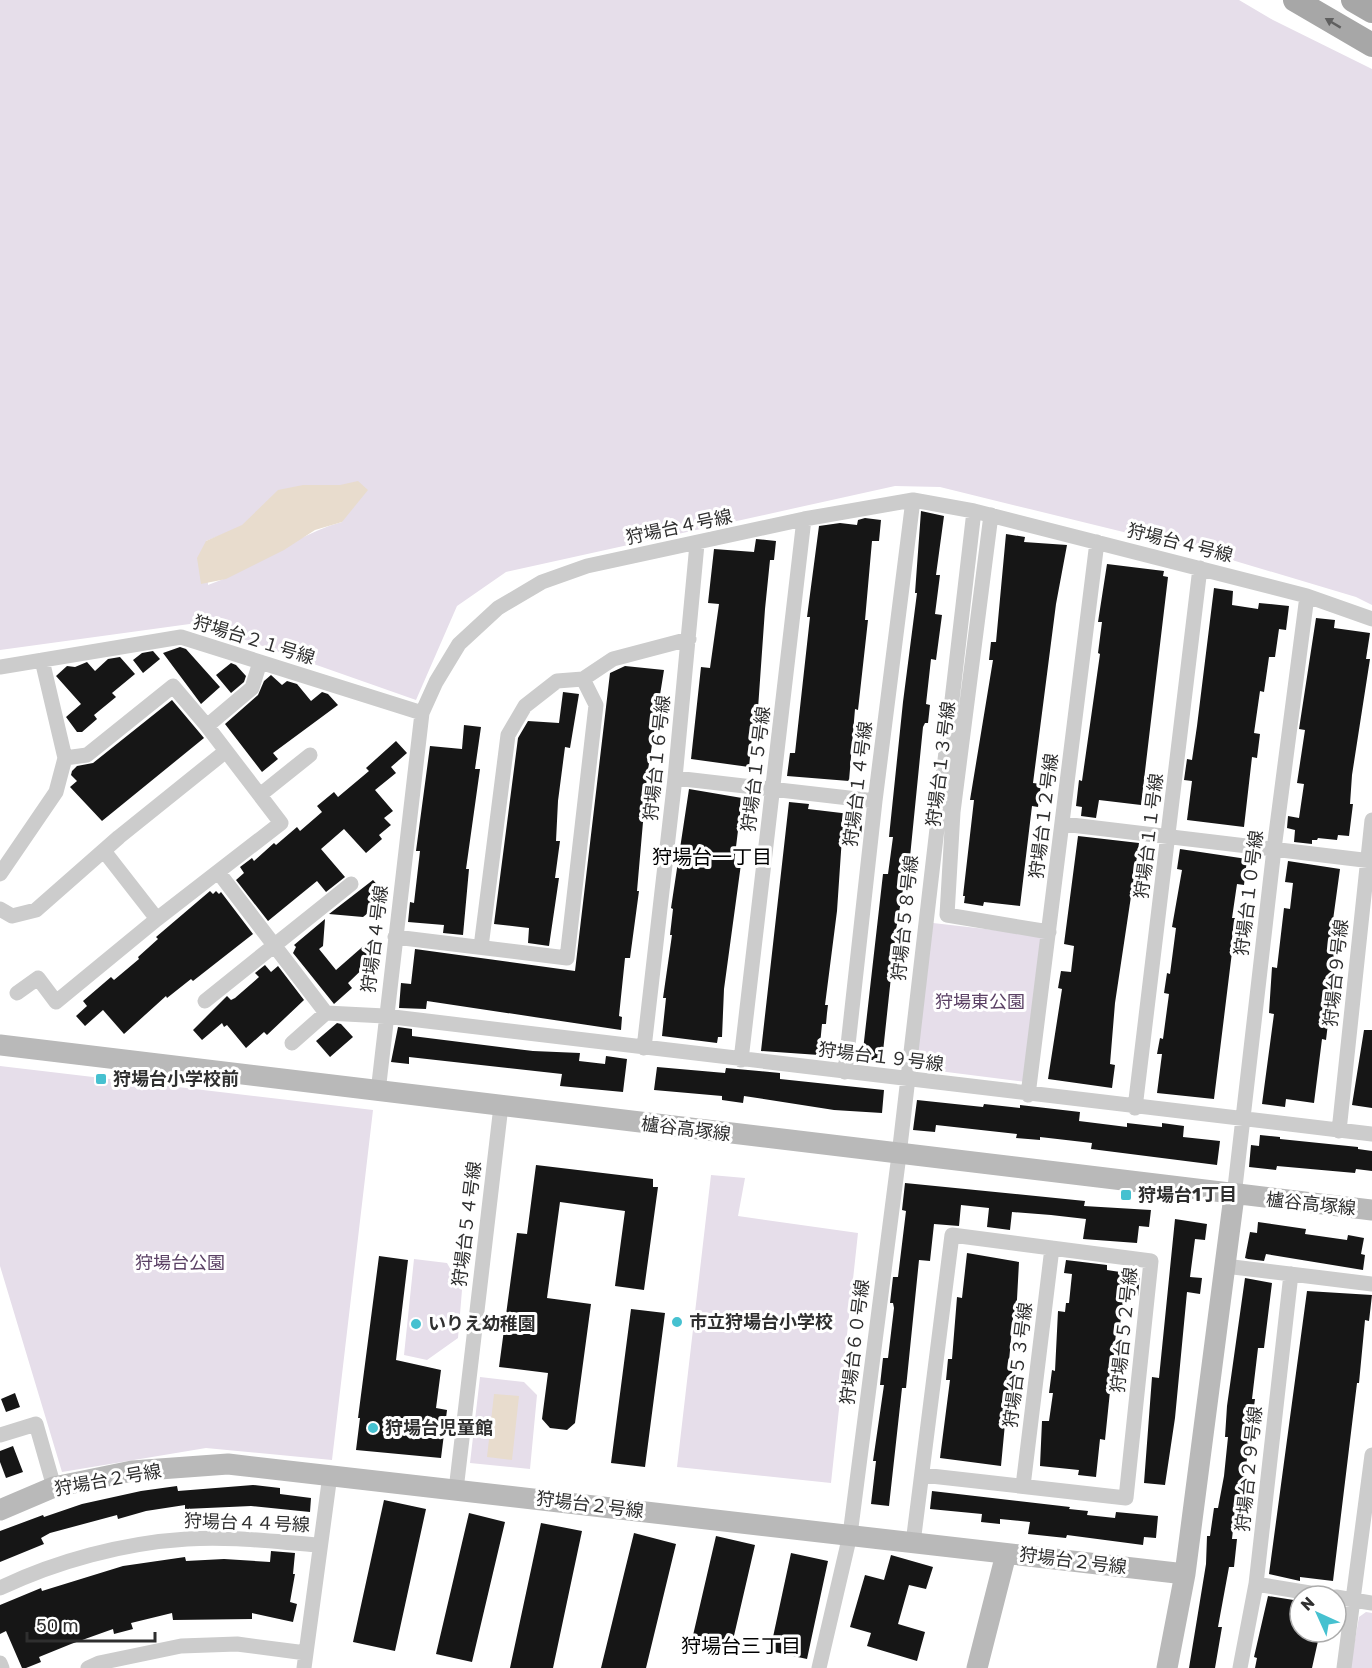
<svg xmlns="http://www.w3.org/2000/svg" width="1372" height="1668" viewBox="0 0 1372 1668" font-family="Rubik,'Noto Sans JP',sans-serif">
<style>
.green{fill:#e6deea;fill-rule:evenodd}
.water{fill:#e8dccd}
.building{fill:#161616}
.lines{fill:none;stroke-linecap:round;stroke-linejoin:round}
.street{stroke:#ccc;stroke-width:15}
.secondary{stroke:#b9b9b9;stroke-width:21}
.primary{stroke:#a7a7a7;stroke-width:24}
.oneway{fill:#5f5f5f}
.poi-dot{fill:#46c1d0;stroke:#fff;stroke-width:2}
.labels{text-anchor:middle;stroke-width:6;stroke-linejoin:round;paint-order:stroke}
.street-label{font-size:18px;fill:#2f2f2f;stroke:#fff}
.park-label{font-size:18px;fill:#5b4165;stroke:#fff}
.poi-label{font-size:18px;font-weight:bold;fill:#2f2f2f;stroke:#fff;text-anchor:start}
.neighbourhood-label{font-size:20px;fill:#000;stroke:#fff}
</style>
<rect width="100%" height="100%" fill="#fff"/>
<path class="green" d="M0,0H1239L1273,20L1372,69V605L1356,597L1205,552L940,487L895,486L506,572L457,606L416,700L197,623L0,650ZM352,483L342,522C294,535 255,569 208,585L206,541Z
M933,923L1045,936L1027,1082L915,1068Z
M0,1066L373,1110L332,1460L206,1448L62,1472L0,1266Z
M711,1175L745,1178L738,1216L858,1233L831,1483L677,1467Z
M414,1259L447,1263L462,1290L458,1338L427,1360L404,1355Z
M480,1377L524,1382L537,1395L530,1469L470,1463Z
M1366,1612L1372,1613V1668H1350L1359,1617Z"/>
<path class="water" d="M358,481L368,490L342,522L315,530L284,550L226,579L201,584L197,558L206,541L242,525L278,490L303,485H340Z
M494,1394L519,1396L512,1460L487,1457Z"/>
<path class="building" d="M921,511L944,516L936,575H940L935,614L942,615L936,660L931,659L926,704L930,705L928,723H925L923,727L909,867L907,866L896,930L882,1061L862,1059L883,874H888L893,837H889L903,702L917,593H915Z
M865,518L881,520L879,541H872L865,620H868L858,710L855,709L849,781L787,776L790,753H795L810,617H807L819,526L840,523L857,525L858,520Z
M1006,534L1025,537L1024,542L1067,545L1056,604L1033,783L1041,784L1038,807L1032,806L1020,906L984,902L983,906L964,903L965,896H963L974,800H970L993,660H989L991,642H996Z
M756,539L776,541L774,560H770L765,609L756,737H752L749,767L691,759L701,667L710,668L719,604L708,603L714,549L754,552Z
M1107,564L1164,571L1163,576L1168,577L1141,805L1099,800L1096,818L1081,816L1082,807L1076,806L1079,780L1082,781L1100,654L1098,653L1102,622H1098Z
M1214,588L1233,591L1232,605L1258,609L1259,603L1289,606L1286,630L1279,629L1275,657H1269L1264,692L1260,691L1254,733L1260,734L1257,758L1252,757L1244,827L1187,820L1192,781L1184,780L1187,759L1192,760L1197,726Z
M1316,618L1335,620L1334,628L1370,633L1366,659H1370L1352,775L1350,804H1353L1349,836L1338,835L1337,840L1318,838L1317,840H1312V844L1294,842L1295,830L1287,828L1288,816L1299,818L1304,784L1297,783L1305,730L1299,729Z
M180,647L186,649L220,687L201,704L163,653Z
M153,651L160,659L143,673L133,660L142,653Z
M120,657L135,674L112,693L116,697L94,715L97,719L82,732H77L66,717L81,704L56,676L67,666L75,667L87,662L95,671L108,659Z
M231,663L236,665L246,676L244,682L231,693L216,675Z
M625,666L664,670L647,776L637,891H639L630,958H625L619,1016L622,1017L621,1030L427,1001L426,1009L399,1008L401,983L411,984L415,949L575,971L610,673Z
M271,675L282,685L287,681L297,684L311,701L322,692L328,694L338,705L273,753L278,759L262,772L225,724L258,695L264,681Z
M563,692L579,694L570,748L565,747L558,801L556,841H560L555,878H559L549,946L528,943L529,928L494,924L518,738L528,721L559,723Z
M172,700L204,738L102,821L70,787L77,781L71,775L72,771L77,766L93,763Z
M464,725L481,727L475,769H480L466,869H469L463,935L443,933L444,925L408,922L410,902L414,903L420,851H416L430,746L462,749Z
M396,741L407,753L391,767L396,773L375,790L393,811L384,818L391,825L379,835L382,839L366,853L344,829L321,849L345,877L326,892L317,881L268,921L236,880L244,873L240,867L252,858L254,861L274,843L276,845L297,827L300,831L322,812L317,806L334,792L338,797L369,771L366,768Z
M689,789L742,798L734,863L741,864L724,989L722,1037H718L717,1043L662,1036L666,998H663L672,935H670L673,909L671,908Z
M789,802L809,804L808,809L850,814L849,824L862,825L861,839L842,837L837,911L825,1005H828L827,1013L826,1024H822L819,1055L761,1051Z
M1078,836L1139,843L1115,1003L1110,1064L1115,1065L1112,1088L1048,1079L1062,989L1058,988L1061,971L1071,972L1074,946L1064,944Z
M1180,849L1247,859L1244,885L1237,884L1232,918H1235L1230,952H1232L1214,1099L1157,1093L1162,1054H1157L1160,1038L1163,1039L1169,994L1164,993L1167,973L1170,974L1176,928L1172,927L1182,870L1177,869Z
M1288,861L1340,869L1333,920L1339,921L1331,977H1333L1330,1007L1326,1040L1322,1039L1314,1103L1286,1099L1285,1107L1262,1104L1274,1014L1269,1013L1272,967L1277,968L1284,908L1290,909L1293,883L1285,882Z
M373,880L388,897L363,917L329,914Z
M210,891L213,894L216,891L219,894L221,892L253,934L193,981L191,979L167,998L166,996L124,1034L103,1010L85,1026L76,1016L87,1006L83,1001L111,977L114,980L139,959L138,957L158,939L156,937Z
M325,919L323,946L319,949L336,970L368,942L378,954L348,983L352,988L334,1004L293,953L296,947L294,945Z
M265,965L271,972L278,966L304,1000L267,1035L264,1032L246,1048L227,1025L224,1027L222,1023L202,1040L193,1030L227,996L231,1000L235,998L259,977L255,973Z
M337,1023L341,1024L353,1037L330,1057L316,1041Z
M398,1027L412,1029V1036L533,1051L580,1053L579,1061L605,1064L606,1056L627,1059L623,1092L560,1086L562,1074L409,1057V1064L391,1062Z
M1364,1030H1372V1108L1352,1105Z
M657,1067L725,1073L726,1068L759,1071L780,1073V1079L884,1090L882,1113L834,1110L744,1096L743,1103L722,1100V1096L654,1090Z
M917,1100L983,1107L984,1104L1020,1108V1105L1080,1112L1079,1121L1127,1127V1123L1162,1127V1123L1184,1126L1183,1137L1220,1141L1217,1165L1091,1149L1092,1143L1040,1137V1140L1016,1138L1017,1134L936,1125L935,1132L913,1130Z
M1260,1135L1280,1137V1139L1358,1147V1149L1372,1151V1171L1356,1169L1355,1173L1277,1166L1276,1170L1249,1167L1251,1145L1259,1146Z
M536,1165L653,1179V1187H658L644,1290L615,1286L625,1211L560,1202L547,1298L591,1304L575,1423L567,1430L550,1428L542,1419L548,1373L499,1367L517,1233L527,1234Z
M905,1183L1085,1201L1084,1206L1151,1210L1149,1227L1139,1226L1137,1243L1083,1239L1086,1219L1051,1215L1012,1212L1010,1230L987,1227L989,1208L961,1205L959,1226L934,1224L930,1261L919,1260L906,1388H902L889,1506L871,1504L876,1461H873L884,1385H880L883,1358H888L894,1308L893,1303H890L893,1277H898L906,1211L902,1210Z
M1175,1219L1207,1224L1205,1240L1195,1239L1190,1277L1202,1278L1200,1294L1187,1292L1175,1418L1165,1485L1144,1483L1152,1377L1159,1378Z
M1258,1222L1306,1229L1305,1234L1347,1240L1348,1235L1364,1238L1361,1254L1365,1255L1363,1270L1266,1254L1264,1261L1248,1259L1245,1258L1250,1232L1257,1233Z
M967,1253L1019,1262L1016,1318H1013L1009,1361L1013,1362L1010,1396L1013,1397L1011,1413H1006L1001,1466L940,1458L950,1380H946L948,1359H952L957,1297L962,1298Z
M379,1256L408,1260L396,1360L441,1370L436,1408L447,1410L441,1458L356,1450L360,1418H358Z
M1066,1260L1107,1265V1270L1140,1275L1138,1296L1124,1294L1119,1333H1116L1105,1440L1100,1439L1096,1477L1078,1475L1079,1470L1040,1466L1042,1421H1049L1053,1393H1049L1052,1370L1055,1371L1058,1311L1065,1312L1066,1303H1069L1072,1274L1064,1273Z
M1245,1278L1272,1283L1264,1348H1258L1252,1399H1255L1243,1488L1248,1489L1246,1504L1236,1503L1232,1539H1237L1234,1567H1229L1218,1627H1222L1215,1668H1189L1206,1564L1207,1536H1210L1214,1508H1218L1224,1476L1228,1437H1225L1227,1406Z
M1307,1291L1372,1295L1369,1321L1365,1320L1359,1383H1357L1333,1581L1300,1577V1581L1269,1574Z
M631,1309L665,1313L645,1467L611,1463Z
M15,1393L20,1407L6,1412L1,1399Z
M13,1446L23,1472L6,1478L0,1462V1451Z
M253,1485L280,1488V1494L311,1498L310,1512L251,1506L185,1509V1505L146,1511L118,1519L117,1515L50,1533L41,1538L44,1544L0,1562V1531L43,1515L44,1517L82,1504L141,1491L177,1486L178,1491Z
M932,1491L1070,1507L1069,1509L1088,1511L1087,1515L1115,1518L1116,1512L1158,1516L1156,1538L1144,1537L1143,1545L1067,1535L1066,1538L1028,1534L1030,1522L1000,1519V1524L981,1522L982,1514L930,1509Z
M384,1500L426,1509L395,1651L353,1642Z
M469,1513L505,1522L472,1662L436,1654Z
M541,1523L582,1531L553,1668H510Z
M634,1533L676,1544L646,1668H601Z
M716,1536L755,1545L730,1653L691,1644Z
M271,1551L295,1553L293,1574H295L290,1602L297,1604L293,1622L252,1613V1619L173,1620L172,1613L131,1623L133,1629L114,1634L113,1629L71,1644L39,1657L41,1662L26,1668H22L6,1631L0,1634V1605L41,1588L42,1591L123,1566L185,1557L186,1561L224,1559L270,1562Z
M791,1553L828,1561L807,1659L770,1651Z
M891,1555L933,1567L926,1589L909,1585L898,1624L925,1632L917,1661L867,1646L871,1633L850,1627L865,1575L884,1580Z
M1268,1596L1300,1601V1632H1320L1312,1668H1255L1257,1658L1254,1657Z"/>
<g class="lines">
<path class="street" d="M991,515L953,812L947,915L1049,932
M0,667L181,637L422,713
M207,726L252,688L260,662
M65,758L87,755L173,686L207,726L281,823L157,919L104,851
M675,778L875,801
M260,795L310,755
M1063,824L1372,861
M219,873L326,1013L385,1016L1372,1134
M0,874L56,792L65,758L42,660
M0,909L12,916L36,910L119,837L226,751
M395,937L567,958L596,705L583,679
M481,947L508,735L525,706L557,681L583,679L613,659L689,639
M17,993L38,978L56,1002L157,919
M205,1001L351,884
M292,1043L326,1013
M644,1048L675,778L697,544
M741,1060L804,519
M845,1072L875,801L913,500
M378,1092L422,713L436,682L459,644L498,608L542,582L587,566L804,519L913,500L974,511L1307,596L1372,619
M1028,1095L1097,542
M1135,1108L1200,568
M1339,1131L1372,820
M1234,1196L1274,849L1307,596
M1225,1266L1372,1284
M0,1435L36,1424L54,1487
M1023,1486L1052,1248
M456,1490L501,1106
M913,1543L952,1235L1151,1261L1126,1498L922,1475
M1256,1584L1328,1596
M0,1588C57,1561 123,1543 187,1539C231,1536 276,1542 320,1545
M1336,1597L1372,1603
M0,1663L2,1668
M88,1668L99,1663L181,1646L237,1644L306,1653
M304,1668L330,1475
M819,1668L850,1535L899,1155L974,511
M1240,1668L1256,1584L1291,1274
M1344,1668L1372,1455"/>
<path class="secondary" d="M0,1045L1372,1210
M0,1510L54,1487L132,1471L228,1464L1185,1574
M977,1668L1006,1554
M1167,1668L1185,1574L1234,1196"/>
<path class="primary" d="M1295,0L1372,45
M1353,0L1372,11"/>
</g>
<defs><path id="oneway-solid" d="M-6-.8H1V-3.2L6.5 0L1 3.2V.8H-6Z" transform="scale(1.5)"/></defs>
<use class="oneway" href="#oneway-solid" transform="translate(1333 23) rotate(-149)"/>
<g class="poi-dot">
<rect x="95" y="1073" width="12" height="12" rx="3"/>
<rect x="1120" y="1189" width="12" height="12" rx="3"/>
<circle cx="677" cy="1322" r="6"/>
<circle cx="416" cy="1324" r="6"/>
<circle cx="373" cy="1428" r="6"/>
</g>
<g class="labels">
<g class="street-label">
<text transform="translate(679 527) rotate(-12)" y="6">狩場台４号線</text>
<text transform="translate(1180 543) rotate(14)" y="6">狩場台４号線</text>
<text transform="translate(254 640) rotate(17)" y="6">狩場台２１号線</text>
<text transform="translate(657 758) rotate(-84)" y="6">狩場台１６号線</text>
<text transform="translate(941 764) rotate(-83)" y="6">狩場台１３号線</text>
<text transform="translate(756 769) rotate(-83)" y="6">狩場台１５号線</text>
<text transform="translate(858 784) rotate(-83)" y="6">狩場台１４号線</text>
<text transform="translate(1044 816) rotate(-83)" y="6">狩場台１２号線</text>
<text transform="translate(1149 836) rotate(-83)" y="6">狩場台１１号線</text>
<text transform="translate(1249 893) rotate(-83)" y="6">狩場台１０号線</text>
<text transform="translate(905 918) rotate(-84)" y="6">狩場台５８号線</text>
<text transform="translate(375 939) rotate(-83)" y="6">狩場台４号線</text>
<text transform="translate(1336 973) rotate(-84)" y="6">狩場台９号線</text>
<text transform="translate(881 1057) rotate(7)" y="6">狩場台１９号線</text>
<text transform="translate(686 1129) rotate(7)" y="6">櫨谷高塚線</text>
<text transform="translate(1311 1204) rotate(6)" y="6">櫨谷高塚線</text>
<text transform="translate(467 1224) rotate(-83)" y="6">狩場台５４号線</text>
<text transform="translate(1124 1330) rotate(-84)" y="6">狩場台５２号線</text>
<text transform="translate(855 1342) rotate(-83)" y="6">狩場台６０号線</text>
<text transform="translate(1018 1365) rotate(-83)" y="6">狩場台５３号線</text>
<text transform="translate(1249 1469) rotate(-84)" y="6">狩場台２９号線</text>
<text transform="translate(108 1480) rotate(-10)" y="6">狩場台２号線</text>
<text transform="translate(590 1505) rotate(7)" y="6">狩場台２号線</text>
<text transform="translate(247 1523) rotate(2)" y="6">狩場台４４号線</text>
<text transform="translate(1073 1561) rotate(7)" y="6">狩場台２号線</text>
</g>
<g class="park-label">
<text x="980" y="1008">狩場東公園</text>
<text x="180" y="1269">狩場台公園</text>
</g>
<g class="poi-label">
<text x="113" y="1085">狩場台小学校前</text>
<text x="1138" y="1201">狩場台1丁目</text>
<text x="689" y="1328">市立狩場台小学校</text>
<text x="428" y="1330">いりえ幼稚園</text>
<text x="385" y="1434">狩場台児童館</text>
</g>
<g class="neighbourhood-label">
<text x="712" y="864">狩場台一丁目</text>
<text x="741" y="1653">狩場台三丁目</text>
</g>
</g>
<g transform="translate(1318 1614) rotate(315)"><circle r="28" fill="#ffffff" stroke="#acacac" stroke-width="1.5"/>
<path d="M0-4.5L10 22L0 15L-10 22Z" fill="#46c1d0"/>
<text y="-9" font-size="16" font-weight="bold" text-anchor="middle" fill="#2f2f2f">N</text>
</g>
<path d="M27 1632v9h128v-9" fill="none" stroke="#2f2f2f" stroke-width="3"/>
<text x="36" y="1632" font-size="18" fill="#2f2f2f" stroke="#ffffff" stroke-width="4.5" paint-order="stroke">50 m</text>
</svg>
